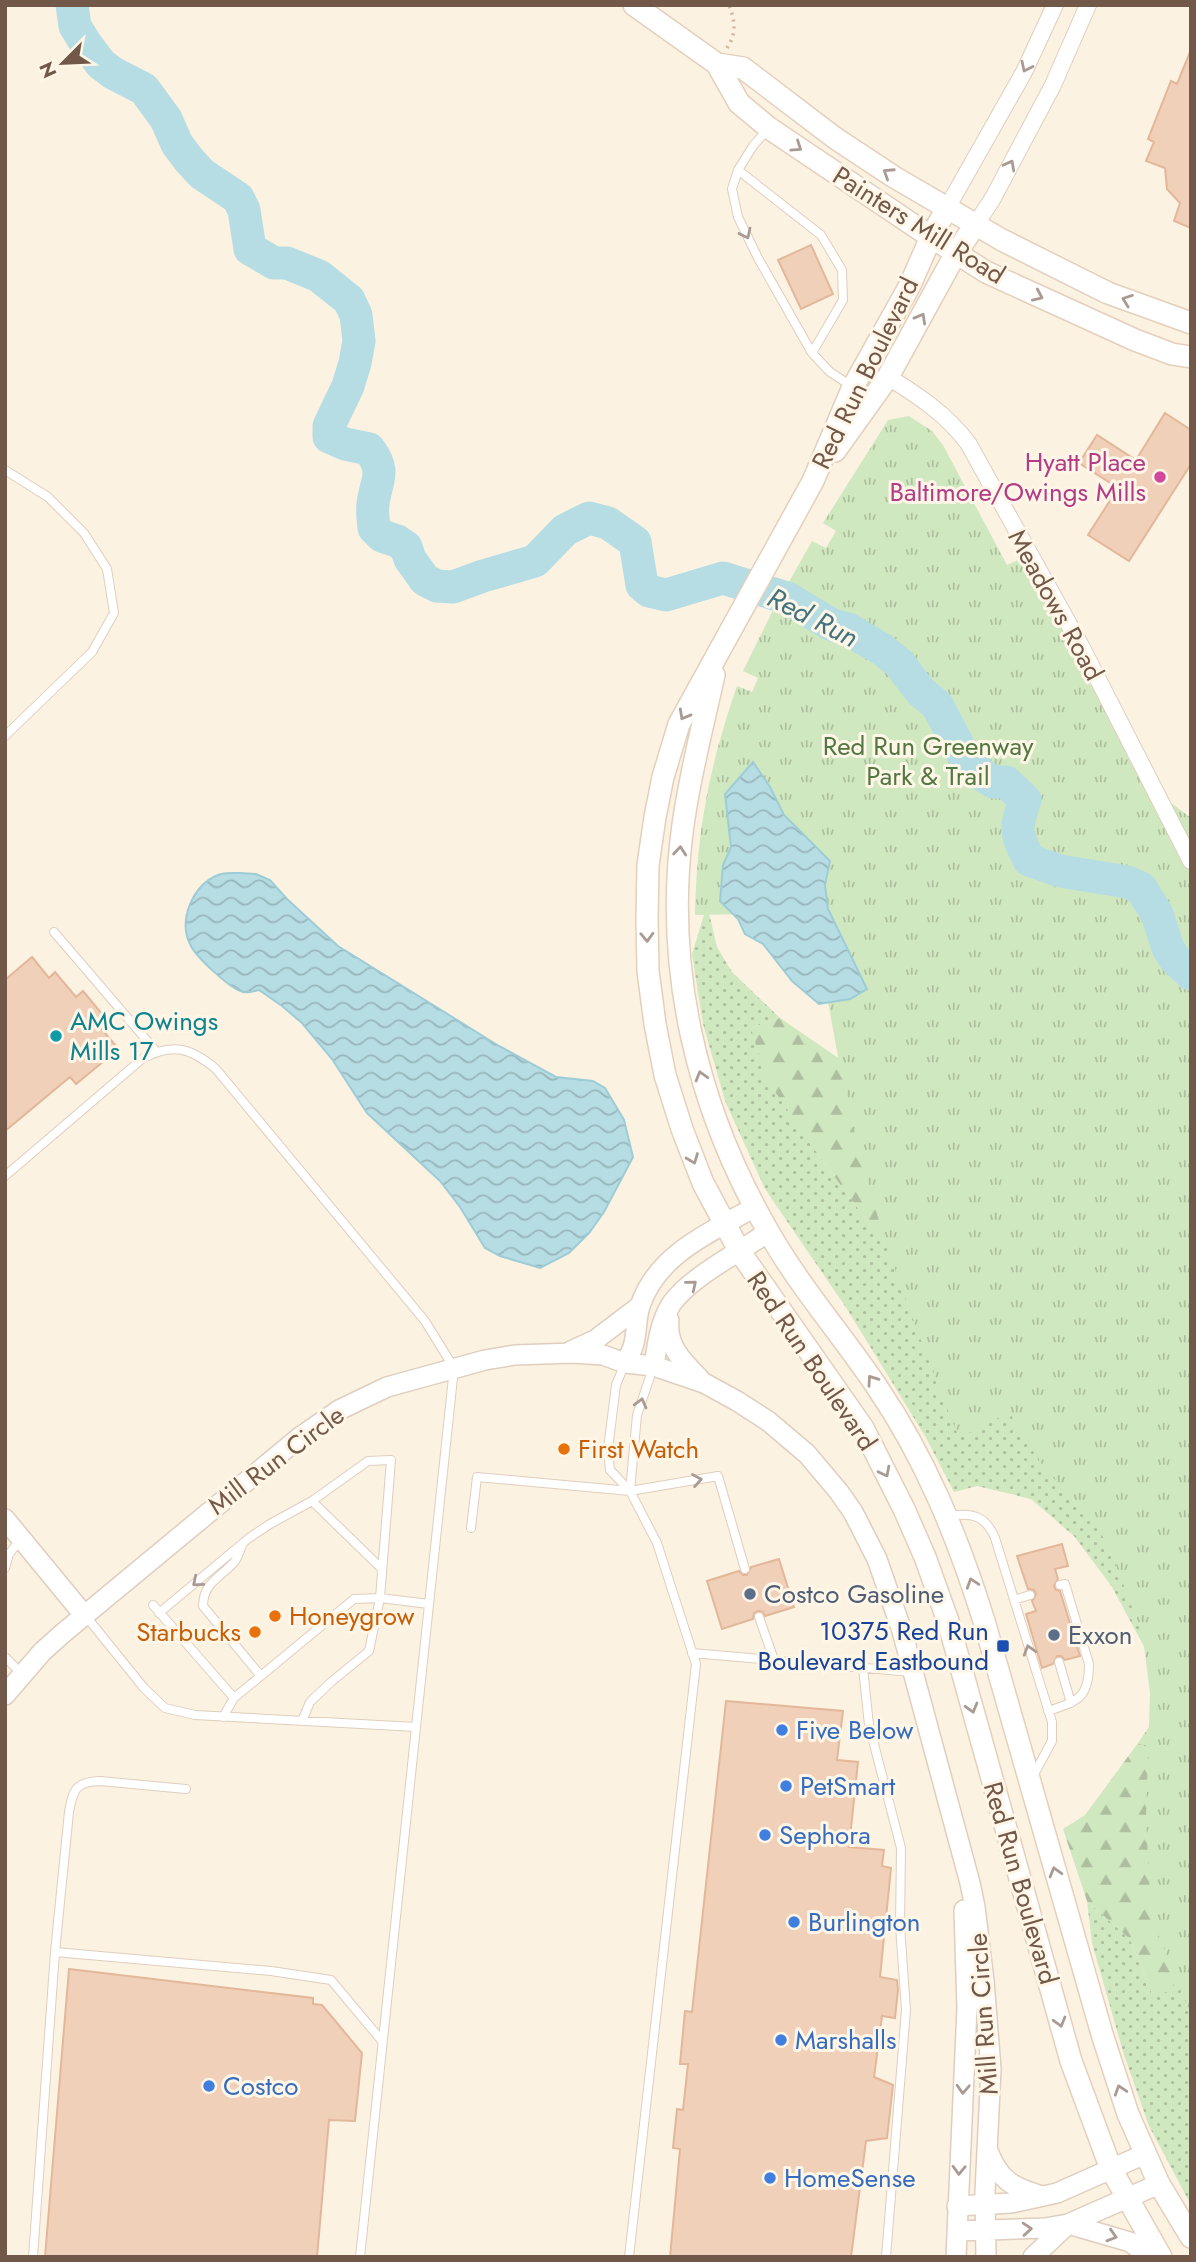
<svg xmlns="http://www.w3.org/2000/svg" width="1196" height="2262" viewBox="0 0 1196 2262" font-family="Jost,sans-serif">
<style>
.grass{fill:url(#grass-dots)}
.forest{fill:url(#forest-firs)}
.park{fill:url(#park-tufts)}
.water{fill:url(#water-waves);stroke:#9dccd6;stroke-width:2}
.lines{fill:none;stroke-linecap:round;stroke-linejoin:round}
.river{stroke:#b6dde4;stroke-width:33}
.building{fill:#f0d0b9;stroke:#e3b79a;stroke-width:2}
.service-casing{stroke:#dfcebd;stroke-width:10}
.minor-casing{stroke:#dfcebd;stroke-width:18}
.tertiary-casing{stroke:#dfcebd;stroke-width:22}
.secondary-casing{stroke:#e4cfbb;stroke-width:24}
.path{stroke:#d5b39d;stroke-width:3.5;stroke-dasharray:2 5;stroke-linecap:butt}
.service{stroke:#fff;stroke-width:8}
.minor{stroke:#fff;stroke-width:16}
.tertiary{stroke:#fff;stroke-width:19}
.secondary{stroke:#fff;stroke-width:21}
.oneway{stroke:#aa9b92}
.hotel-dot{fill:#d1479c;stroke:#fff6e7;stroke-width:2.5}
.culture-dot{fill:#0f9aa8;stroke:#fff6e7;stroke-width:2.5}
.food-dot{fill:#e8710a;stroke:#fff6e7;stroke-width:2.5}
.service-dot{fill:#5c6f8a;stroke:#fff6e7;stroke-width:2.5}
.transit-dot{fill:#1a4fb4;stroke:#fff6e7;stroke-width:2.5}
.shop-dot{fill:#3f7fe0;stroke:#fff6e7;stroke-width:2.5}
.labels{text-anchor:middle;stroke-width:6;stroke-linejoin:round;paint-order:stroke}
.street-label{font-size:26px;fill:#725849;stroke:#fff6e7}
.hotel-label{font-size:26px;fill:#b23c85;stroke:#fff6e7;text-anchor:end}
.park-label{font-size:26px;fill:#517841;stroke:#fff6e7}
.culture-label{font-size:26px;fill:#0d838f;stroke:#fff6e7;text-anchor:start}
.food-label{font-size:26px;fill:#c56008;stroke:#fff6e7;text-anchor:start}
.service-label{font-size:26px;fill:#4e5e75;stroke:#fff6e7;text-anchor:start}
.transit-label{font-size:26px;fill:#164399;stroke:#fff6e7;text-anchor:end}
.shop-label{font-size:26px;fill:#366cbe;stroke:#fff6e7;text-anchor:start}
.water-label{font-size:28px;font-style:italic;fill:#40737f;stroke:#fff6e7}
</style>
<defs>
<pattern id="grass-dots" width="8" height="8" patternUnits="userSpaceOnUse" patternTransform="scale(1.75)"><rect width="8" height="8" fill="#d0e8c0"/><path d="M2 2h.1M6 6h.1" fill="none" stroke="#adbf9e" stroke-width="1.8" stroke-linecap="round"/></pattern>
<pattern id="forest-firs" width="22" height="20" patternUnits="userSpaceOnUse" patternTransform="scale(1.75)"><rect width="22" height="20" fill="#d0e8c0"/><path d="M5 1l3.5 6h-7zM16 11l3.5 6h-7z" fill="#adbf9e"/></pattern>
<pattern id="park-tufts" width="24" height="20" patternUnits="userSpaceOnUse" patternTransform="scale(1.75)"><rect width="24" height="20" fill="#d0e8c0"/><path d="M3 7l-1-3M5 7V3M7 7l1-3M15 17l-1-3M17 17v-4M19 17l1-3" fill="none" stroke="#adbf9e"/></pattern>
<pattern id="water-waves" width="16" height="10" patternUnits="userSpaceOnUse" patternTransform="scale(1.75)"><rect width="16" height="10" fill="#b6dde4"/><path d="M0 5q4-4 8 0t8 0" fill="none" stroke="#98b6bb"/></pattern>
</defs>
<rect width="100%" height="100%" fill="#fcf2e1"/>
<path class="grass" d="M707,905L717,947L732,972L780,1018L751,1028L817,1153L946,1327L1191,1604V1769L1138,1743L1151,1724L1155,1698L1148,1654L1112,1587L1074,1536L1031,1499L977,1486L954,1492L925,1436L847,1309L765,1189L725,1101L703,1024L692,954Z
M1087,1901L1130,1939L1152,1994L1191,1962V2205L1149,2126L1124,2055L1092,1943Z"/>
<path class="forest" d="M780,1018L872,1081L946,1328L817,1153L765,1077L751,1028Z
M1138,1743L1191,1769V1962L1168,1992L1152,1994L1130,1939L1087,1901L1063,1829L1085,1815Z"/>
<path class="park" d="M909,416L932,431L943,445L1007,565L1025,557L1166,799L1191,818V2016L1151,1916L1146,1818L1150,1693L1144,1646L1138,1623L1109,1547L1094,1522L1046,1470L1016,1427L1010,1412L959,1438C926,1354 892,1270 868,1183C843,1095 827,1004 815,913L695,915C697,829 709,767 737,686L752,692L758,678L743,671L772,612L812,541L826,548L836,531L823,523L888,420Z"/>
<path class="water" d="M753,762L770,787L784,815L830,861L825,885L828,909L867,989L850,999L819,1004L792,981L763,944L745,934L738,919L720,901L723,865L731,847L725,794Z
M240,873L256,874L270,880L287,899L338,946L499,1046L556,1077L593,1081L605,1088L624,1120L633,1157L604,1212L589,1233L569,1253L540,1268L500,1256L485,1248L460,1207L440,1181L367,1113L332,1059L302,1023L282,1006L259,990C254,991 247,993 243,992C230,989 195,956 190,944C178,920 193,885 218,875C224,872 234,873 240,873Z"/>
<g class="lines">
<path class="river" d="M72,5L75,26L86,44L101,64L113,73L144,89L166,119L177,144L189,160L202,174L238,198L244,210L250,249L274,263H287L319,276L349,300L356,315L359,341L355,363L348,386L329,426V437L345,444L369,449C387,473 376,479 373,504C372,512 373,520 374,528L382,536L397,541L406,547L410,559L425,580L437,586L453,587L483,576L535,561L565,530L589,518L608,523L635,542L642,585L649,591L666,595L723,578L787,598L832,625L848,629L883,650L899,663L921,692L937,705L965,758L984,776L994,782H1006L1025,800C1015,829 1015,832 1029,860L1060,871L1127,882L1141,888L1157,914L1168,948L1175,959L1191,974"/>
</g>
<path class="building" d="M1190,52H1191V228L1174,221L1180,203L1167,189L1165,168L1146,161L1154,142L1148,139L1171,81L1177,84Z
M811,245L833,294L801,309L778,260Z
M1165,413L1191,430V464L1129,561L1088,535L1118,488L1079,463L1097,435L1136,460Z
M32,957L49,978L55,972L76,997L83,991L107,1020L99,1026L116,1046L113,1050L115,1052L76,1084L70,1077L5,1131V980Z
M1062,1544L1068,1566L1055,1569L1058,1579L1054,1586L1056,1590L1060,1591L1080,1656L1065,1660L1061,1656H1057L1053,1664L1042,1668L1026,1614L1036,1611L1032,1601L1036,1594L1034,1590L1028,1589L1017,1556Z
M779,1559L794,1607L765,1616L763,1612L758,1611L754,1613L753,1619L722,1629L707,1581L739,1571L743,1575H747L751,1567Z
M726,1701L843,1711L837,1760L858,1762L849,1847L884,1850L882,1866L891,1868L880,1977L897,1980L898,1990L895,2018L882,2016L874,2077L893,2085L887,2138L866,2141L851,2257H670L680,2149L673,2148L677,2109L683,2110L688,2064H680L685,2011L692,2012L694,1994Z
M69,1969L313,1998V2004L322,2005L362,2053L355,2121L329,2120L317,2257H45Z"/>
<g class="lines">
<defs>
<path id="service" d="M767,130L753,146L738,170L821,235L842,270L843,300L812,353
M738,170L732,189L738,217L758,258L812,353L830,372L853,387
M5,470L48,497L84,533L107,569L114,613L92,652L5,736
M54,932L156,1051
M5,1176L142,1059C172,1042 191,1048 216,1069L425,1321L454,1368L360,2257
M625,1363L616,1385L608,1449L610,1470L630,1491L657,1543L696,1664L629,2257
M630,1491L637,1415L653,1368
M950,1516C972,1512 986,1516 995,1538L1052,1722V1741L1033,1776
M471,1528L477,1477L630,1491L718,1476L745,1569
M242,1545C240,1550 238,1557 235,1561C222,1577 203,1582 203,1606L260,1675
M5,1568L9,1554L20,1540
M1014,1600L1030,1595
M153,1605L234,1698
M159,1613L249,1538L270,1524L312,1501
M85,1615L144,1688L165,1708L195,1715L416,1727
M759,1617L774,1660
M692,1653L912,1672
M5,1657L23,1675
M1059,1662L1071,1703
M863,1668L869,1725L901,1848L900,1926L906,2010L886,2257
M1048,1711C1078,1701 1089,1698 1089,1664L1065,1584L1060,1585
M223,1717L234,1698L354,1599L380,1598L429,1604
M302,1721L310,1702L331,1682L369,1651L380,1598L391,1460L368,1461L312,1501L382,1569
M55,1952L69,1812C73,1790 75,1782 100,1781L186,1789
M33,2257L55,1952L271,1971L331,1980L382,2041"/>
<path id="minor" d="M947,208L1024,72L1055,5
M976,224L993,198L1053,85L1088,5
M888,377C919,396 946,414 968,443L1081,646L1191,861"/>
<path id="tertiary" d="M669,1320C666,1345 682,1361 699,1378
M571,1351L595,1340L640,1306
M625,1363C628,1357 633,1350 634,1343C637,1331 636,1319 640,1306C657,1254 711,1232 755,1207
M654,1366C657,1345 660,1321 672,1303C693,1275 739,1253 768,1232
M5,1519L84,1615
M5,1695L42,1652L62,1634L300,1437L339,1410L387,1387L485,1360L515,1355L573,1353L603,1355L625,1363L654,1366L704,1383L737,1401L768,1421L807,1454L839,1492L853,1512L877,1559L902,1631L970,1883L975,1907L984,1981L991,2069L985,2192L986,2257
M988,2151C1000,2181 1012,2187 1042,2196
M957,2206L1011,2203L1057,2193L1145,2154
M1068,2224L1130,2242L1151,2257
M957,2231L1045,2228L1068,2224L1159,2184
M956,2257L967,2008L964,1910
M1033,2257L1068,2224"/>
<path id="secondary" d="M634,5L717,64L739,103L769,128L931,237L986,272L1135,340L1172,354L1191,357
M717,64L743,68L835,138L894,177L1002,240L1108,293L1191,323
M947,208L931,237L910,285L853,387L813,481L679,724L663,777L655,817L648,865L647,919L648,971L655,1024L665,1075L682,1129L703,1183L740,1252L863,1428L904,1509L925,1557L948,1621L1071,2061L1111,2169L1161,2257
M835,451L888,377L956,253L976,224
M714,675C703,725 690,774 683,825C663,967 697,1108 768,1231C799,1286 842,1335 877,1387C926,1459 958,1538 984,1621L1102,2034L1128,2114L1159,2184L1191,2237"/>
</defs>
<use href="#service" class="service-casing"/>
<use href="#minor" class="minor-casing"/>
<use href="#tertiary" class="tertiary-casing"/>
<use href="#secondary" class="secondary-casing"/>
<path class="path" d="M727,48C737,33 735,21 729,5"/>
<use href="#service" class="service"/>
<use href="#minor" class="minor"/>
<use href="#tertiary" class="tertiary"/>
<use href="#secondary" class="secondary"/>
</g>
<defs><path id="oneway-chevron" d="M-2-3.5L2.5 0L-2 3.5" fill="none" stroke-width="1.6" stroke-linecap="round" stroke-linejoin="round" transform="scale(1.75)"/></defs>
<g class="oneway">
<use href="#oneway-chevron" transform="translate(1026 67) rotate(116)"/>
<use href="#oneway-chevron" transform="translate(797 147) rotate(34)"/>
<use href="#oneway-chevron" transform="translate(1010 165) rotate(-62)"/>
<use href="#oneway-chevron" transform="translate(888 173) rotate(-147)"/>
<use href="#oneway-chevron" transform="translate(746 234) rotate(64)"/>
<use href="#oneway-chevron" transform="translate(1038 296) rotate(24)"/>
<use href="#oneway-chevron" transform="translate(1127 300) rotate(-160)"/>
<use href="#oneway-chevron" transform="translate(921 318) rotate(-61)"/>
<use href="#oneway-chevron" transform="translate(684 715) rotate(119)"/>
<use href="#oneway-chevron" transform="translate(680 851) rotate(-85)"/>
<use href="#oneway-chevron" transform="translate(647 937) rotate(88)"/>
<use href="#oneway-chevron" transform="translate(701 1076) rotate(-106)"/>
<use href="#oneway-chevron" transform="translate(693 1159) rotate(69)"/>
<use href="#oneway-chevron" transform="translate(692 1285) rotate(-39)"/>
<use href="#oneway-chevron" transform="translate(872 1380) rotate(-125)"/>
<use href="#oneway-chevron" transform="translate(641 1403) rotate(-75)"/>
<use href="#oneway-chevron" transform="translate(885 1472) rotate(63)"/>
<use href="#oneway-chevron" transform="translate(697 1480) rotate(-10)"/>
<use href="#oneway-chevron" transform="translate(197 1582) rotate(140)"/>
<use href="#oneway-chevron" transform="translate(972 1583) rotate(-108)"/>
<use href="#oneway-chevron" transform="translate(1029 1650) rotate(-107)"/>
<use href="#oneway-chevron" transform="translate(972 1708) rotate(74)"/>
<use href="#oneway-chevron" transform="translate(1055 1872) rotate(-106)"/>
<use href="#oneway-chevron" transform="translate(1060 2022) rotate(74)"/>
<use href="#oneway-chevron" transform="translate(963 2089) rotate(93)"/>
<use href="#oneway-chevron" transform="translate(1120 2090) rotate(-108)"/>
<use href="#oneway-chevron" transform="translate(959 2170) rotate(92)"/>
<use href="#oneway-chevron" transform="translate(1027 2229) rotate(-4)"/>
<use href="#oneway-chevron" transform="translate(1112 2236) rotate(17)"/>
</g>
<circle class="hotel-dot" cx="1160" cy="477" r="7"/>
<circle class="culture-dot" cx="56" cy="1036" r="7"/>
<g class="food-dot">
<circle cx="564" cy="1449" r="7"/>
<circle cx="275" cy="1616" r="7"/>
<circle cx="255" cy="1632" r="7"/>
</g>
<g class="service-dot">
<circle cx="750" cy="1594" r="7"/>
<circle cx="1054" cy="1635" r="7"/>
</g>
<rect class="transit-dot" x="996" y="1639" width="14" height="14" rx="3.5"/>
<g class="shop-dot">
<circle cx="782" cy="1730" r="7"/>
<circle cx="786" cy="1786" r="7"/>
<circle cx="765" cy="1835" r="7"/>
<circle cx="794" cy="1922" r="7"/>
<circle cx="781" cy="2040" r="7"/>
<circle cx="209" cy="2086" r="7"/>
<circle cx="770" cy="2178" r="7"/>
</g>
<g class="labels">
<g class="street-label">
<text transform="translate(919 225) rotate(32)" y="9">Painters Mill Road</text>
<text transform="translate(865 373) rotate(-64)" y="9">Red Run Boulevard</text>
<text transform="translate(1056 605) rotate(61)" y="9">Meadows Road</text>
<text transform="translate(812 1361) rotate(56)" y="9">Red Run Boulevard</text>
<text transform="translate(276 1460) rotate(-37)" y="9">Mill Run Circle</text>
<text transform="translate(1021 1883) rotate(74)" y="9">Red Run Boulevard</text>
<text transform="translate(983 2014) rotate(-94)" y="9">Mill Run Circle</text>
</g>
<g class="hotel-label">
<text x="1146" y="471">Hyatt Place<tspan x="1146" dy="30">Baltimore/Owings Mills</tspan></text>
</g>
<g class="park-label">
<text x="928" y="755">Red Run Greenway<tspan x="928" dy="30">Park &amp; Trail</tspan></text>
</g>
<g class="culture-label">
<text x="70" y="1030">AMC Owings<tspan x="70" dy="30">Mills 17</tspan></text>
</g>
<g class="food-label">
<text x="578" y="1458">First Watch</text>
<text x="289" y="1625">Honeygrow</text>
<text x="241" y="1641" text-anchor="end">Starbucks</text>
</g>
<g class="service-label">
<text x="764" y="1603">Costco Gasoline</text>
<text x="1068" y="1644">Exxon</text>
</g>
<g class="transit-label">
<text x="989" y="1640">10375 Red Run<tspan x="989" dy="30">Boulevard Eastbound</tspan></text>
</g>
<g class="shop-label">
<text x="796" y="1739">Five Below</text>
<text x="800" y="1795">PetSmart</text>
<text x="779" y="1844">Sephora</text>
<text x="808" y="1931">Burlington</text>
<text x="795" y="2049">Marshalls</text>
<text x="223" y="2095">Costco</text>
<text x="784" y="2187">HomeSense</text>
</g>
<g class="water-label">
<text transform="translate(813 617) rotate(27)" y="10">Red Run</text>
</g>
</g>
<rect width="1196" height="2262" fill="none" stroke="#725849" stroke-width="14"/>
<g transform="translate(63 63) rotate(246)" stroke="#fff6e7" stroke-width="5" paint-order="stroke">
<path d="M0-5L12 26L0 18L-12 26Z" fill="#725849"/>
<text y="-10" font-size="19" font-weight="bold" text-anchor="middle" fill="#725849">N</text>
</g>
</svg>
